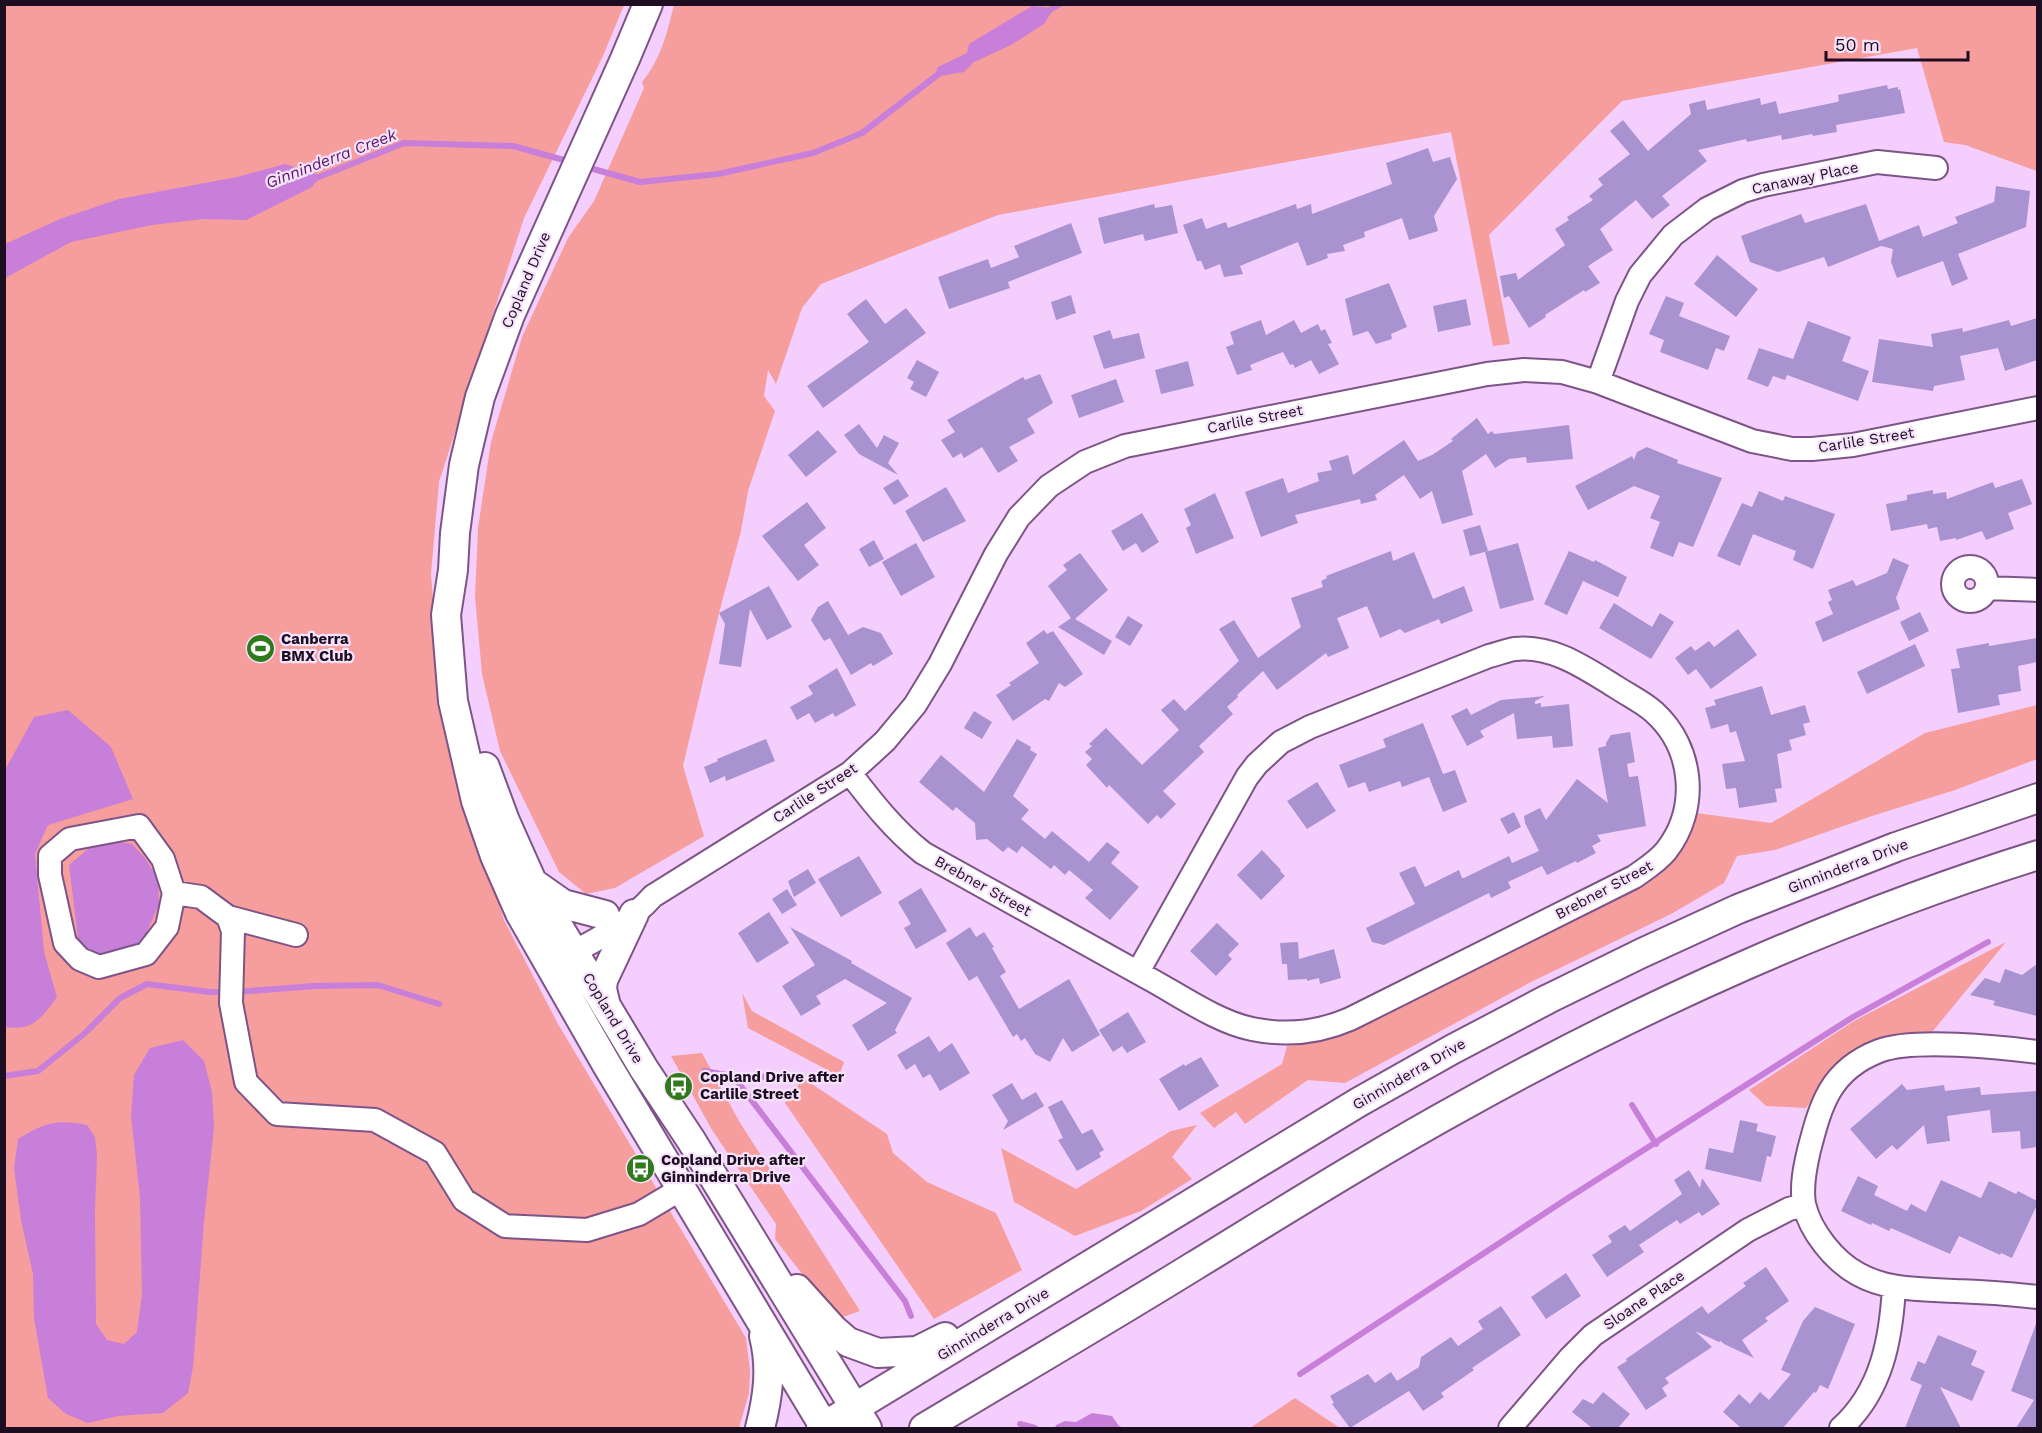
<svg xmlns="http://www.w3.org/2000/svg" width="2042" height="1433" viewBox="0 0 2042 1433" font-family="'Work Sans',sans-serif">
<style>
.green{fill:#f69d9d}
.water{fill:#c77fd9}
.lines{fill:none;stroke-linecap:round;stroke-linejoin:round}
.stream{stroke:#c77fd9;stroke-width:6}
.building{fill:#a892d0}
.minor-casing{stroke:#7d5487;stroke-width:26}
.major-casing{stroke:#7d5487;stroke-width:32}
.minor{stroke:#fff;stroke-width:22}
.major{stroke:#fff;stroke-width:28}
.labels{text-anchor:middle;stroke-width:4.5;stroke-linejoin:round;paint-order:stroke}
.street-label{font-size:15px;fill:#1d0d21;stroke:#f6e3fb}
.poi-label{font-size:15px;font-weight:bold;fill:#1d0d21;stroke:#f6e3fb;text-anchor:start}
.water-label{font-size:16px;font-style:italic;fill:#581567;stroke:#f6e3fb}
</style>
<rect width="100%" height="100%" fill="#f4cffd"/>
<path class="green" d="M4,5H624L603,56L524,218L439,482L431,574L443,728L504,920L558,1024L746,1338L750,1370L749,1393L739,1428H5Z
M674,5H2037V171L1965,145L1944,142L1917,48L1622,101L1489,235L1510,344L1493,346L1451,132L998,215L821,284L802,308L776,384L768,370L764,396L775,411L748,491L741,531L719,613L683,766L704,836L615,888L586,894L559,872L500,751L482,674L475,597L478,528L491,442L522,337L568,238L594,201L644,88L642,82C661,59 667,33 674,5Z
M2037,705V759L1955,790L1872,816L1775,850L1737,856L1724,883L1671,914L1531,982L1345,1083L1308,1080L1245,1124L1236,1112L1214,1128L1200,1113L1282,1064L1287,1046L1331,1036L1657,874L1684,844L1696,813L1771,823L1925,733Z
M2006,942L1928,1037L1876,1040L1836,1067L1806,1108L1766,1106L1749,1090L1854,1021Z
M742,993L752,1011L844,1062L839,1076L748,1028Z
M702,1053L739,1121L860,1311L837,1319L775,1239L776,1224L712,1130L671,1056Z
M803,1078L887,1134L893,1153L927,1182L996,1213L1022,1270L934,1319L785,1103Z
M1197,1125L1172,1157L1192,1179L1141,1211L1075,1236L1014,1202L1001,1148L1076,1189L1171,1131Z
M1295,1398L1340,1428H1250Z"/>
<path class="water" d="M1032,6L1054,8L1044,24L1011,45L974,62L964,72L934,77L938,67L967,53L969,44Z
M285,164L321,176L312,187L246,220L203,219L152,225L71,242L5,278V244L60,219L119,199L237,177Z
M68,710L111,747L133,799L48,825L35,854L44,952L57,997C41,1018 34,1031 5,1027V770L34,717Z
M100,839L132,844L145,858L158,879L159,904L142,943L105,958L79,946L69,865Z
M183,1040L204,1061L212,1092L214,1127L204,1222L193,1367L188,1393L163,1413L118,1416L88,1423L66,1414L48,1398L34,1318L33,1274L21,1220L14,1168L18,1139C44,1123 57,1119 87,1125L95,1137L97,1155L95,1212L96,1324L107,1340L124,1344L137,1332L142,1294L140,1197L131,1116L134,1075L150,1048Z
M1092,1413L1112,1416L1119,1426L1124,1428H1055L1056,1425L1065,1421L1076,1422Z"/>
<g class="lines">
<path class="stream" d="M1048,11L1060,4
M586,167L640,182L718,174L813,153L862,133L940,73
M314,179L404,143L513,146L571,162
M236,992L315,986L378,985L439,1004
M704,1071L733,1076L905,1301L911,1316
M4,1076L38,1071L84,1034L120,998L147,984L210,992H226
M733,1076L772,1077
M1632,1105L1656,1144
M1300,1374L1565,1200L1853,1017L1988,942
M1020,1424L1035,1428"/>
</g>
<path class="building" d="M1887,85L1888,89L1898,87V90L1900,89L1905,113L1836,125L1837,132L1813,136L1812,134L1782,140L1781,135L1747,142L1746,139L1698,150L1707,161L1662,196L1670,205L1652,219L1636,200L1600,229L1613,250L1588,266L1600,283L1585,292L1584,290L1545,315L1546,317L1529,328L1509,296L1504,298L1500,276L1516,273L1518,280L1565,245L1555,229L1569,220L1567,217L1593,200L1589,196L1603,185L1598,179L1630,154L1610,131L1623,120L1648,151L1691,114L1689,104L1705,100L1707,110L1760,98L1761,105L1776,101L1779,114L1837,102L1839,101L1838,95Z
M1428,148L1433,162L1450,157L1457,179L1434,216L1438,231L1409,240L1402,218L1364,232L1365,237L1343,245L1345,251L1327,254L1328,258L1307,266L1298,242L1240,266L1243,274L1224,277L1220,264L1205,270L1201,261H1197L1183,225L1202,218L1206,229L1226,222L1228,228L1296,204L1297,209L1311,204L1312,214L1392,184L1386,163Z
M1996,186L2030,191L2026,227L1958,254L1968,279L1952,286L1943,261L1897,278L1891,262L1893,249L1881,246L1828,267L1824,257L1778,272L1750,262L1741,236L1801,214L1805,223L1866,204L1879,241L1919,225L1923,237L1958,223L1955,217L1994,202Z
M1154,204L1155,208L1172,205L1178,233L1145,241L1143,234L1104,244L1098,218Z
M1071,223L1082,253L1008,282L1010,288L949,309L938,277L988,259L991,268L1019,257L1014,246Z
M1717,255L1758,289L1736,317L1694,284Z
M1389,283L1407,327L1391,334L1392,339L1376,344L1368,331L1353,336L1345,299Z
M1071,295L1076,313L1056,320L1051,302Z
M1666,296L1684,303L1679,316L1730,336L1724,351L1716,348L1708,370L1660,352L1664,340L1649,334Z
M866,299L885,324L906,308L926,333L823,408L807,386L869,342L847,314Z
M1466,299L1471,325L1438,332L1433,306Z
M2037,318V360L2005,371L1998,348L1960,356L1965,380L1934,386L1933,391L1872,382L1879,339L1933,347L1931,334L1962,328L1963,332L2009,320L2011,326Z
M1261,320L1266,335L1294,320L1301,333L1318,324L1321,331L1325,329L1332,343L1328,344L1339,364L1319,374L1311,360L1295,368L1293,364L1290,365L1283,352L1250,365L1252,370L1237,375L1226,347L1234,344L1230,332Z
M1808,321L1851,337L1842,361L1869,371L1858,401L1787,375L1785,380L1773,376L1768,387L1747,379L1759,348L1793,359Z
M1110,330L1113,339L1139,333L1145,358L1104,369L1093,336Z
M917,360L939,372L926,397L910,389L914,382L907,378Z
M1188,361L1194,386L1161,394L1155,370Z
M1040,374L1053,403L1027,419L1035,433L1009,447L1018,461L998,473L982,447L964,458L961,453L953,458L941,440L955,432L947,420L1023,377L1025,380Z
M1116,379L1124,402L1079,418L1071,395Z
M1477,418L1488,434L1492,431L1494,434L1569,425L1573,459L1527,463L1526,457L1509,459L1495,468L1486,454L1462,471L1473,515L1442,524L1432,491L1420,499L1404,475L1375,495L1377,500L1361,504L1360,499L1295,515L1298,523L1261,537L1245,492L1283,478L1288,493L1319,481L1317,473L1332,470L1329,461L1348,455L1353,475L1404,440L1418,461L1432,455L1453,441L1451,439Z
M859,424L877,448L884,435L899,443L888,463L898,475L859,454L844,435Z
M818,430L837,452L806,477L788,455Z
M1647,447L1678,460L1677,463L1722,478L1693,547L1679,542L1673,557L1650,548L1660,522L1650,518L1660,496L1634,486L1588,510L1575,486L1632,456L1634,460L1637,452Z
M898,479L909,496L894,505L883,488Z
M2022,479L2032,504L2008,513L2014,529L1986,540L1982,531L1956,540V538L1940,541L1937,527L1928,529L1927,524L1891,531L1886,504L1907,500V495L1933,490V494L1946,492L1947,499L1993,482L1995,488Z
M946,487L966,521L923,542L905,511Z
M1759,491L1783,501L1785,496L1835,514L1813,569L1793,560L1796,551L1753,534L1740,566L1717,556L1742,503L1752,507Z
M1215,493L1234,538L1196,554L1186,528L1191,525L1184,509Z
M807,502L826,528L804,545L819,565L798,581L762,536Z
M1142,513L1159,542L1142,553L1136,543L1123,551L1111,531Z
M1480,525L1488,551L1470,556L1463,530Z
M874,540L884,559L869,567L859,549Z
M916,543L935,577L901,596L882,562Z
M1518,543L1534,600L1500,609L1485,552Z
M1391,551L1393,561L1414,552L1433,599L1464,586L1473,611L1441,624L1439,619L1405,633L1400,629L1380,638L1367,606L1337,618L1349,648L1328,657L1326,653L1277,690L1263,671L1237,695L1238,697L1227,707L1233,714L1199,746L1204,752L1163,791L1176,804L1161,819L1157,815L1148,824L1109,785L1107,788L1086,765L1092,759L1085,752L1092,746L1089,744L1106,728L1142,765L1179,730L1161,710L1174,699L1185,711L1239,661L1219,629L1234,620L1258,658L1301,627L1291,598L1323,587L1321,581L1327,578L1326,576Z
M1569,551L1594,562L1595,560L1627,577L1618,597L1583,581L1567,615L1544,604Z
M1080,553L1108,590L1075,619L1112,641L1104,655L1058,627L1071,618L1048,586L1067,570L1063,565Z
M1893,558L1909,565L1896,598L1900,609L1823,642L1815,622L1833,614L1828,602L1832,600L1828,590L1853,580L1856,586L1887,573Z
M769,586L792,627L767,640L750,609L741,667L719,664L725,624L719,613Z
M828,601L848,635L863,627L881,633L893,654L873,666L871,663L851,675L830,638L824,641L811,620L818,607Z
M1614,603L1652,627L1660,613L1674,622L1651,659L1599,628Z
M1920,612L1929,631L1909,641L1900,622Z
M1128,616L1143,625L1130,646L1115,637Z
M1738,629L1757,655L1711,689L1696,669L1688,675L1675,658L1691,646L1695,651L1709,641L1714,647Z
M1044,630L1047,634L1053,631L1083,674L1065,687L1059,683L1049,701L1045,699L1013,721L996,695L1011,685L1009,683L1039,663L1026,643Z
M2037,638V662L2018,666L2021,691L1998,695L2000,705L1958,713L1951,669L1960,668L1956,649L1989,643V646Z
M1915,644L1925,666L1867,694L1857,672Z
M837,668L856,705L835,717L833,713L815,723L809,713L797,720L790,707L813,694L808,686Z
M1762,686L1771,715L1805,705L1810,722L1803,724L1806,735L1789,740L1792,750L1777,754L1782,788L1775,789L1777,802L1739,808L1736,788L1726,789L1722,764L1745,761L1736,731L1730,733L1728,724L1711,729L1705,708L1716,705L1714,700Z
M1545,696L1535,701V704L1541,703V707L1569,704L1573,746L1553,748L1552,736L1517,739L1514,713L1480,731L1484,737L1467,746L1451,716L1467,708L1471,715L1501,700Z
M974,711L992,722L982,739L964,728Z
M1423,723L1443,774L1455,770L1467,802L1443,812L1429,777L1402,787L1400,781L1369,792L1365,782L1348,788L1339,765L1386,747L1383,739Z
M1630,732L1635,762L1627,764L1629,777L1638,776L1646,826L1597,835L1601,841L1592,846L1596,853L1577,863L1576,861L1547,875L1542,866L1508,882L1511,888L1491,898L1489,893L1384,945L1372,942L1366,928L1415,904L1399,873L1415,866L1425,887L1459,870L1462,878H1464L1509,856L1512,863L1539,851L1525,823L1524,816L1540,808L1546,820L1577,779L1608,803L1598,748L1606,746V743L1611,735Z
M766,739L775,761L726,781L725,776L710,783L704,767L718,761L717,759Z
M1017,739L1031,747L1030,750L1037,754L1013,796L1029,810L1021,819L1045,839L1052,831L1089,862L1107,842L1120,852L1111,863L1139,887L1110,920L1085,898L1093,890L1069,870L1065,875L1054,865L1051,869L1022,846L1017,853L1008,847L1003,852L987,839L976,840L975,823L956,807L953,811L919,782L941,755L984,792Z
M1317,782L1336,811L1307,829L1287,801Z
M1514,812L1521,827L1508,834L1500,819Z
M1262,850L1281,870L1280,871L1285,876L1261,900L1237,875Z
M859,856L882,893L841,917L818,879Z
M808,869L816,883L794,897L788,881Z
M921,888L947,931L916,949L904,928L911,924L898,902Z
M787,889L797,905L782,914L772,899Z
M769,912L789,943L757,963L738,933Z
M1217,923L1239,944L1228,955L1232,959L1216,976L1190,951Z
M790,927L852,961L851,963L912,998L895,1030L897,1033L868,1051L852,1025L887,1003L845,979L816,996L821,1004L801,1016L782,986L815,965Z
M970,927L976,937L984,932L994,947L992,948L1006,972L1000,976L1019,1009L1069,979L1100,1035L1072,1052L1063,1038L1050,1062L1035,1054L1025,1038L1021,1041L1017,1034L1013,1037L977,976L969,981L946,943Z
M1298,942L1299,959L1334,949L1341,978L1320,984L1319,978L1307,981V979L1288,980L1287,964H1282L1280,943Z
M2037,964V1016L1993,1005L1995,1001L1970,995L1985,978L2000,983L2005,969L2022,975Z
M1128,1012L1146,1042L1127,1053L1122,1046L1113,1052L1099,1030Z
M929,1036L939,1052L952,1043L970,1073L940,1091L930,1074L923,1078L915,1064L906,1070L897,1055Z
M1201,1057L1219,1086L1179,1111L1159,1079L1184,1064L1185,1066Z
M1012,1083L1022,1100L1036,1092L1044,1106L1003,1130L1008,1121L992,1095Z
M1902,1084L1907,1090L1944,1085L1945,1091L1980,1087L1981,1095L2037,1091V1147L2021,1149L2020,1131L1992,1133L1990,1110L1947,1116L1950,1141L1927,1144L1924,1125L1897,1150L1892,1145L1876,1159L1850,1129Z
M1062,1100L1082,1134L1092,1129L1104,1150L1099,1153L1101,1157L1077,1171L1058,1140L1063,1138L1048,1107Z
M1740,1120L1758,1124L1756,1131L1776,1136L1771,1157L1767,1156L1761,1182L1705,1169L1709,1148L1733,1153Z
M1689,1170L1700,1188L1702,1178L1720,1204L1702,1216L1699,1212L1680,1224L1677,1220L1639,1245L1644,1252L1607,1277L1592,1255L1612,1242L1608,1236L1625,1225L1630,1231L1682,1194L1674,1180Z
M1858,1176L1878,1186L1874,1195L1907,1211L1911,1204L1926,1212L1941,1180L1981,1198L1989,1181L2016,1194L2018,1191L2037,1201V1205L2012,1258L2001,1253L2000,1255L1959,1236L1950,1254L1891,1228L1889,1231L1872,1223L1871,1225L1841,1211Z
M1766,1267L1789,1301L1765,1318L1768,1321L1742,1340L1754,1358L1724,1344L1721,1341L1719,1342L1695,1331L1712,1347L1665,1378L1669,1383L1662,1388L1667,1396L1646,1410L1617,1367L1627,1361L1626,1359L1702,1306L1708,1314L1746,1286L1743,1283Z
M1566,1273L1581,1296L1546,1319L1531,1297Z
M1501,1306L1521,1335L1472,1368L1474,1370L1441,1393L1444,1397L1423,1411L1409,1391L1350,1428L1332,1404L1334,1403L1330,1396L1368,1374L1375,1383L1391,1372L1397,1381L1419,1367L1421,1357L1451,1337L1458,1346L1483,1329L1478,1321Z
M1815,1307L1855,1324L1828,1389L1820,1385L1816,1393L1814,1392L1783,1428H1741L1723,1412L1739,1394L1750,1404L1760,1392L1769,1400L1791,1374L1781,1370L1803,1321Z
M2036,1324H2037V1428H2016L2034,1400L2011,1391Z
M1938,1335L1977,1351L1971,1365L1985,1371L1972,1401L1940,1387L1961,1428H1905L1922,1385L1910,1380L1918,1361L1925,1364Z
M1603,1392L1630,1414L1618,1428H1592L1572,1412L1583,1399L1593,1404Z"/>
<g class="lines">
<defs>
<path id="minor" d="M1598,382L1627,301L1640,275L1673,235L1707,209L1743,191L1763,185L1877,162L1936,168
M1953 584a17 17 0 1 1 34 0a17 17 0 1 1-34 0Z
M1987,588L2038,590
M850,773C872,802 894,830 923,853C998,894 1072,936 1146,977C1178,994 1217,1022 1252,1029C1286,1036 1318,1033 1350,1019L1634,877C1645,869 1657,862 1666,851C1699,809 1694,748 1654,712C1643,702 1628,695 1616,687C1585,668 1553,645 1515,649C1507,650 1498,654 1489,656L1310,727L1281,742L1257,764L1247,777L1138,972
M174,893L167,927L146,954L99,967L80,959L65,943L50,875V856L70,839L139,826L163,859L174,893L201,897L228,917L233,931L231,1003L246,1082L277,1114L375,1120L435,1153L464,1200L505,1226L587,1230L639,1214L681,1189
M228,917L296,935
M560,958C591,944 630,922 653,896L850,773L885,741L915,705L940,664L996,554L1019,517L1049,486L1085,462L1125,446L1487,374L1524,370L1562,372L1598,382L1752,441L1792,449H1812L1853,445L2038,408
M2038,1052C2000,1047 1913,1038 1879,1051C1830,1070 1821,1104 1809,1150C1805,1167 1801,1186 1804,1204C1810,1231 1834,1261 1858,1274C1888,1291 1923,1289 1956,1291C1983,1292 2010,1294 2038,1297
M1510,1428L1570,1358L1593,1335L1748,1230L1789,1209L1804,1205
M1841,1428C1882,1391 1891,1339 1894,1287"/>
<path id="major" d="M648,4L625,59L510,315L480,397L464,465L455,533L453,570L446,615L453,701L476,801L495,856L520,913L607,1065L825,1428
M485,767L505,821L534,886L644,1069L691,1140L867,1428
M536,885L563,904L605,915
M606,1006L602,989L603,980L634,914
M797,1289L833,1329L848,1342L878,1353L917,1351L945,1337
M760,1428C768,1397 772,1368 764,1336
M821,1428L1359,1102L1453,1049L1548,999L1642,953L1738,909L1896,847L2038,798
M924,1428C1014,1374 1105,1321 1194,1266C1284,1211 1373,1155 1466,1104C1644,1005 1842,916 2038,855"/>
</defs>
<use href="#minor" class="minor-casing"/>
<use href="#major" class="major-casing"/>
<use href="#minor" class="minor"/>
<use href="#major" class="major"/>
</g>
<defs>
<symbol id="stadium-disc" viewBox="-11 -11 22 22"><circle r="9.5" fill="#31791d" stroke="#f6e3fb"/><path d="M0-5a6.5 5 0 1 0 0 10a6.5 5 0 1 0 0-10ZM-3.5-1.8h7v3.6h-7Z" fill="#fff"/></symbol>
<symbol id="bus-disc" viewBox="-11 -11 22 22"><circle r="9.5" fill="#31791d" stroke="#f6e3fb"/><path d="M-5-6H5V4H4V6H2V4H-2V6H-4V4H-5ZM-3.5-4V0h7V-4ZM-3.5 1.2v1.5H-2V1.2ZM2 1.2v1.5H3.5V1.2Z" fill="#fff"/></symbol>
</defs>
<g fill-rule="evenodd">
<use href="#stadium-disc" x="244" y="632" width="33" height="33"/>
<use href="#bus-disc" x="662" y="1070" width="33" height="33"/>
<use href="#bus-disc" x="624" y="1152" width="33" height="33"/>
</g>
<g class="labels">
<g class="street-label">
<text transform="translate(1805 178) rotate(-12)" y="5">Canaway Place</text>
<text transform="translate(526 280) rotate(-67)" y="5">Copland Drive</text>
<text transform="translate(1255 419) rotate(-11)" y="5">Carlile Street</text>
<text transform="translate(1866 440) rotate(-9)" y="5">Carlile Street</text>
<text transform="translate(815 793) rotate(-33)" y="5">Carlile Street</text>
<text transform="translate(1848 866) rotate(-21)" y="5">Ginninderra Drive</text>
<text transform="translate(983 886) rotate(29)" y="5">Brebner Street</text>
<text transform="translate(1604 890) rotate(-28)" y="5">Brebner Street</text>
<text transform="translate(613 1018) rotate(59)" y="5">Copland Drive</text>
<text transform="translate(1409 1074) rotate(-30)" y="5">Ginninderra Drive</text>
<text transform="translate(1644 1300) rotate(-34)" y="5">Sloane Place</text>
<text transform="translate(993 1324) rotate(-31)" y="5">Ginninderra Drive</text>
</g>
<g class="poi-label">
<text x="281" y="644">Canberra<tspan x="281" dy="17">BMX Club</tspan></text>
<text x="700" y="1082">Copland Drive after<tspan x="700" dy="17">Carlile Street</tspan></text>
<text x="661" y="1165">Copland Drive after<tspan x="661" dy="17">Ginninderra Drive</tspan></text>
</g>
<g class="water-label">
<text transform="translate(331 158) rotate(-21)" y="6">Ginninderra Creek</text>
</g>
</g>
<rect width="2042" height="1433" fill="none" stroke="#1d0d21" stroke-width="12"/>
<path d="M1826 51v9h142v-9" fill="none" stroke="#1d0d21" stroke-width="3"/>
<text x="1835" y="51" font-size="18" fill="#1d0d21" stroke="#f6e3fb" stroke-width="4.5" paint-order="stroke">50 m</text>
</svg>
